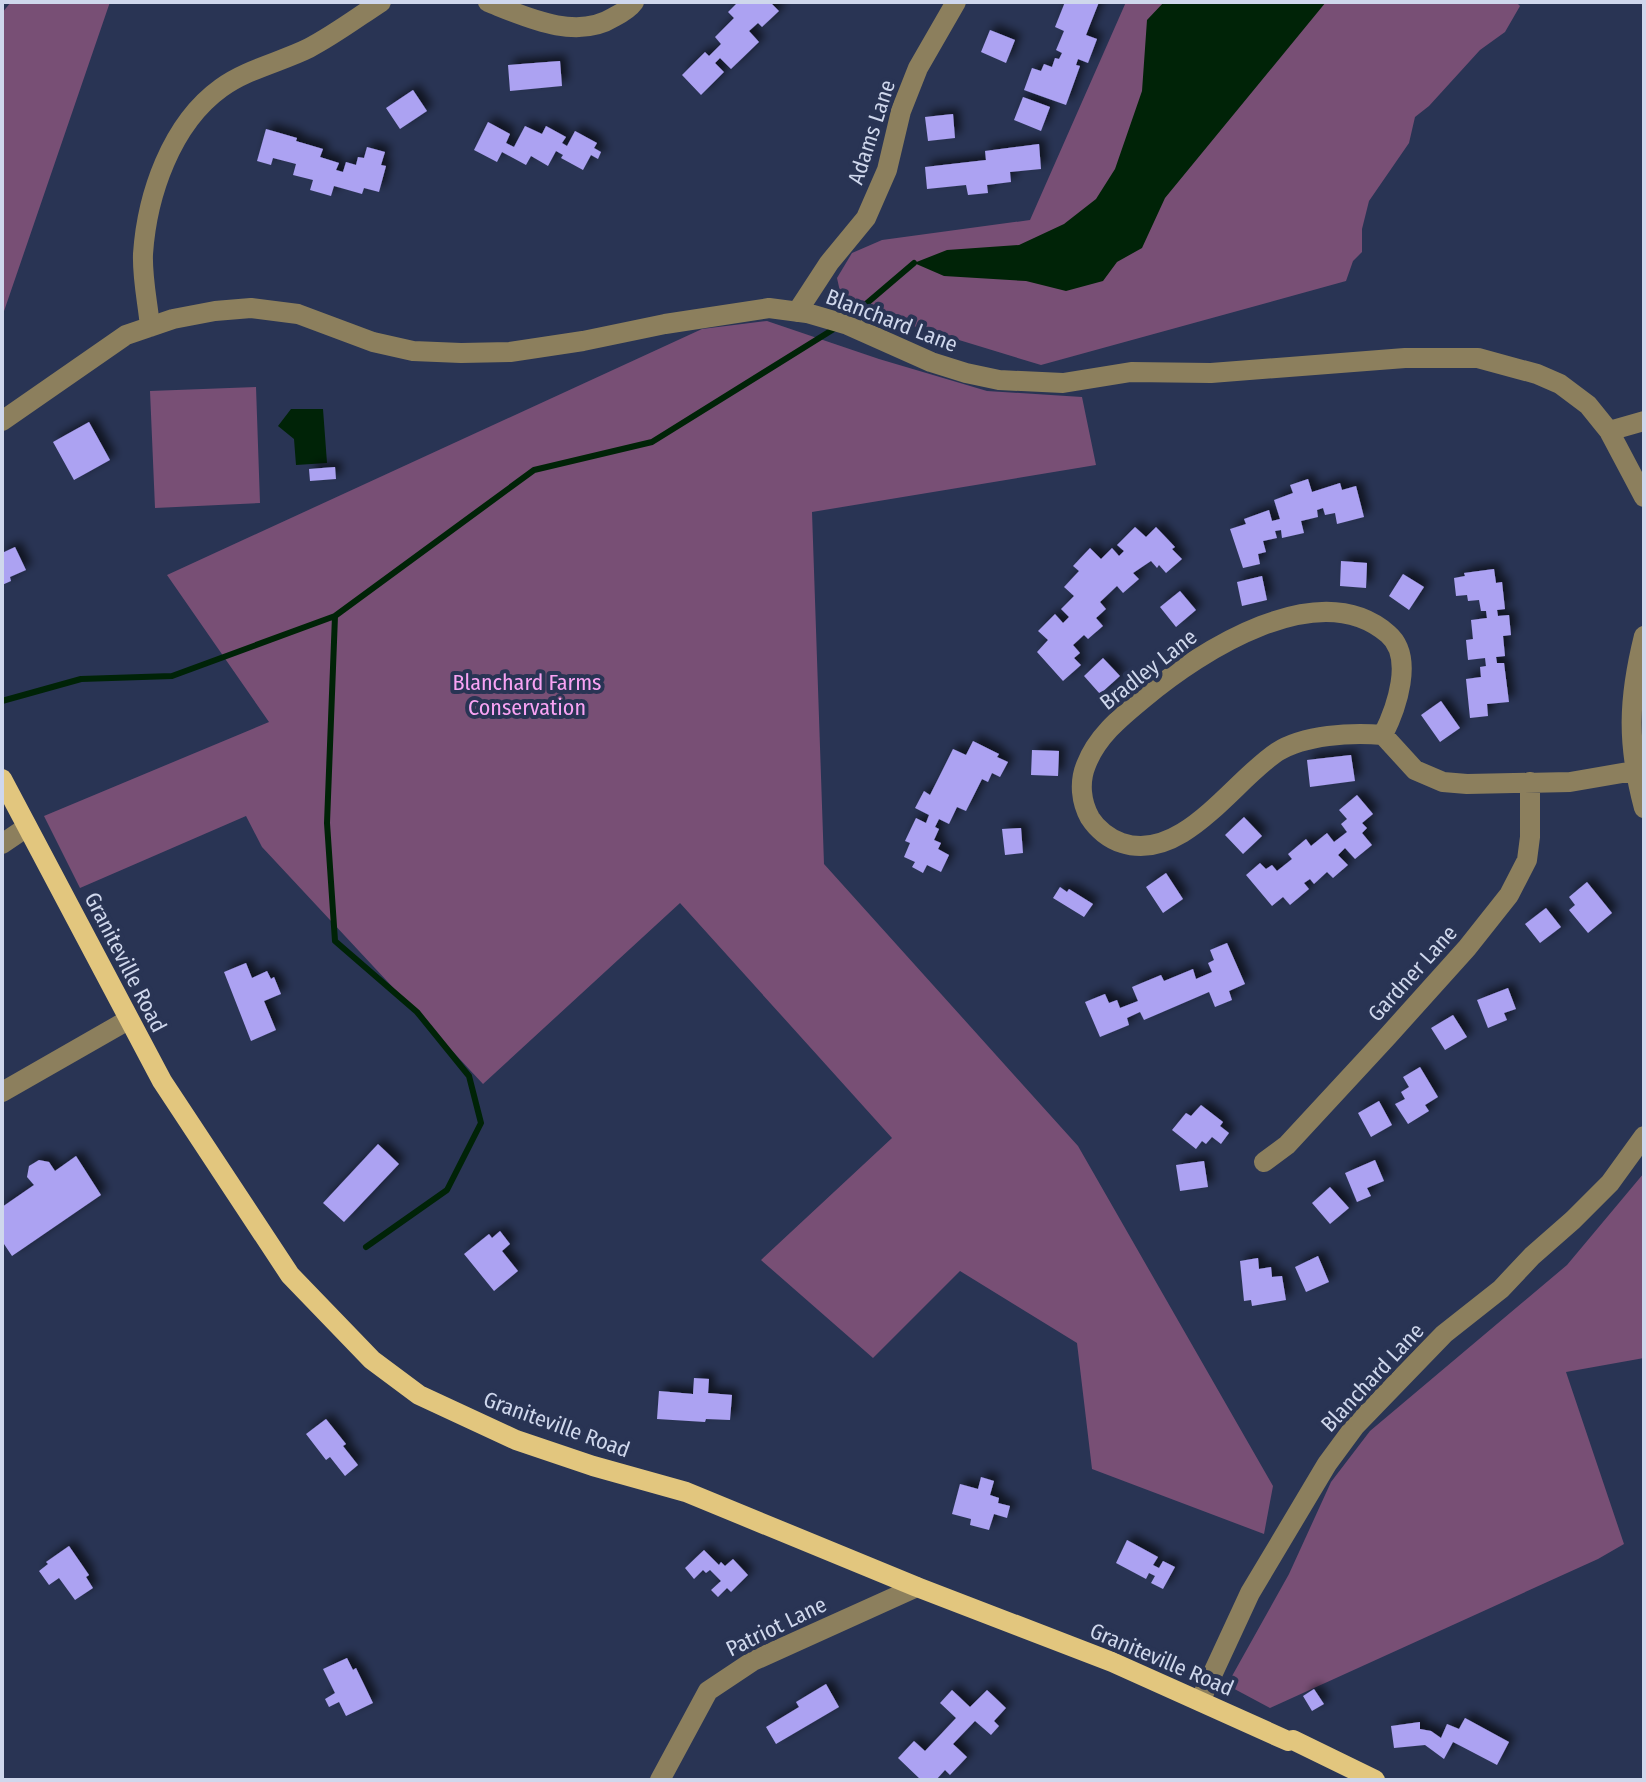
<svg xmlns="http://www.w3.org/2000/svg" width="1646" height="1782" viewBox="0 0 1646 1782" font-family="'Fira Sans Condensed',sans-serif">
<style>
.green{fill:#784f75}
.water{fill:#002307}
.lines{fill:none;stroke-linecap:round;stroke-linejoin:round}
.stream{stroke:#002307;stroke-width:6}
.building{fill:#aca2f2;filter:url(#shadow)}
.minor{stroke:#8c7f5d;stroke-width:20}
.major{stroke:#e2c67e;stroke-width:20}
.labels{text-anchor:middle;stroke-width:8;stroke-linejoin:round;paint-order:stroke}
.street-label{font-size:22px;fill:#cfd7ec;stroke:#293454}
.park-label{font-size:22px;fill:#f9a3f4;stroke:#293454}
</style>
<defs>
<filter id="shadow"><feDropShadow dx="6" dy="-6" stdDeviation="4" flood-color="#0009"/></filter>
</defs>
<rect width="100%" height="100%" fill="#293454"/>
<path class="green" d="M11,2H110L2,317V13Z
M1126,2H1516L1520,6L1505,32L1480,50L1429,106L1415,117L1409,143L1369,201L1362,229V252L1353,261L1346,281L1041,365L877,315L841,296L837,278L852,253L882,240L1030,220Z
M767,321L879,359L987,391L1082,397L1096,465L812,512L824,864L1078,1146L1273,1486L1264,1534L1092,1469L1077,1343L960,1271L873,1358L761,1260L892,1138L680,903L483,1084L262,847L246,816L80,888L44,816L269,722L167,575L702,329Z
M256,387L260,503L155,508L150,391Z
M1644,1173V1358L1566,1372L1624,1544L1598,1559L1270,1708L1227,1685L1289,1574L1331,1482L1370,1431L1567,1265Z"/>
<path class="water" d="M1164,2H1326L1165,198L1142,248L1117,262L1103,281L1066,291L1026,281L944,276L914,263L947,250L1019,245L1064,224L1096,199L1115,169L1142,91L1147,20Z
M291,409H323L327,463L296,465L294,439L278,426Z"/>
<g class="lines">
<path class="stream" d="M846,321L914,263
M335,616L327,823L335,941L417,1012L469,1076L481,1123L447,1190L366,1247
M2,701L81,679L172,676L335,616L534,470L652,442L837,327"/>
</g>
<path class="building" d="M738,2H770L779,11L762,27L758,23L749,31L759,42L731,69L720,58L715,63L724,72L701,95L682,75L705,52L709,56L721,44L715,37L734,18L728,12Z
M1065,2H1099L1086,35L1097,39L1088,63L1078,59L1076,65L1080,66L1066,105L1024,90L1032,68L1041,71L1044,64L1052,67L1055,58L1059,59L1062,53L1056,50L1064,31L1055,27Z
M990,30L1015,40L1006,63L981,52Z
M560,61L562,86L510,91L508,65Z
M413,90L427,111L400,129L386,108Z
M1023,97L1050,107L1041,131L1014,120Z
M953,114L955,138L928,141L925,117Z
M488,122L510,134L506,143L514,147L525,126L542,134L546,126L566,137L562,143L567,146L575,131L597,143L594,148L601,152L598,159L591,155L583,170L561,158L563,155L556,151L548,166L531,156L526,165L502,152L497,162L474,150Z
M266,129L297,138L296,141L323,149L320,157L339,163L336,170L343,172L346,162L356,165L358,157L364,158L367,147L385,152L381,165L386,166L379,192L364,188L362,194L334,186L331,196L310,190L313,180L293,175L296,164L273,158L271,165L257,161Z
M1039,144L1041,169L1010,172L1011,182L987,185L988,193L968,195L966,185L927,189L925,167L986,160L985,151Z
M89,422L110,460L74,480L53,442Z
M335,467L336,479L310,481L309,469Z
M1308,479L1312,492L1340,483L1342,490L1356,486L1364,517L1337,524L1335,513L1325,515L1323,508L1317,510L1318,517L1301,521L1304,533L1282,538L1281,530L1275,531L1277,538L1263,541L1266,552L1258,554L1260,564L1243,568L1230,529L1246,524L1244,519L1269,510L1272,521L1280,519L1274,500L1293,493L1290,485Z
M1135,527L1146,537L1156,527L1175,547L1172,549L1182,559L1166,573L1159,565L1157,568L1151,561L1133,573L1139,579L1123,593L1117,586L1100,602L1106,609L1096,618L1103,626L1088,639L1084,635L1073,645L1080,653L1074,658L1081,665L1063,681L1037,652L1048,640L1038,631L1055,614L1063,623L1069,617L1061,609L1074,596L1064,587L1079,571L1073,566L1090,548L1101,559L1112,548L1119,556L1124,551L1117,545Z
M15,547L26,570L10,577L11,581L2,585V553Z
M1341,561L1367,563L1366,588L1340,586Z
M1494,569L1496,583L1502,582L1505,609L1497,610L1498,616L1509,615L1511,635L1503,636L1505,656L1496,657L1497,663H1504L1509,702L1487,704L1488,716L1470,718L1466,679L1481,677L1480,667L1486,666L1485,658L1468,660L1466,640L1473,639L1471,620L1487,618L1486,611H1481L1479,600L1468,601L1467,595L1456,596L1454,578L1465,576L1464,573Z
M1403,574L1424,587L1409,610L1389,596Z
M1262,576L1267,600L1242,606L1237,582Z
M1180,591L1196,610L1176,627L1160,607Z
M1103,658L1120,676L1100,694L1084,676Z
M1441,701L1460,728L1440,742L1421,715Z
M973,741L999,754L997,757L1008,762L1000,777L992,773L988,782L982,779L966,811L957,807L949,824L939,819L935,827L939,829L934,840L941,843L938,849L949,855L941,872L927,865L923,873L912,867L915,862L904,857L910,843L905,841L916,818L926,823L929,815L915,808L924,791L930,795L953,749L966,755Z
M1032,750L1059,751L1058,776L1031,775Z
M1351,755L1355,781L1310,787L1307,760Z
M1357,795L1373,814L1362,823L1367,828L1362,833L1372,845L1355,859L1345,848L1338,855L1348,865L1333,878L1327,872L1314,884L1310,879L1304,883L1309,889L1290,905L1283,897L1272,906L1246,875L1260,863L1266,869L1272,865L1277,871L1292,859L1288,854L1306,839L1311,846L1327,833L1334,842L1347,832L1341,824L1347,819L1339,810Z
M1244,817L1262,836L1243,854L1225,835Z
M1021,828L1023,853L1005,855L1002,829Z
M1166,873L1183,899L1163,913L1146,887Z
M1587,882L1612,913L1588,933L1569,910L1575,905L1569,897Z
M1060,887L1067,892L1069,889L1093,904L1084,917L1053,898Z
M1546,908L1561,927L1540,943L1525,924Z
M1227,943L1245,984L1229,991L1232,1000L1215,1007L1209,992L1144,1020L1140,1012L1127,1018L1129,1025L1100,1037L1085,1002L1105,994L1109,1003L1117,1000L1120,1008L1138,1001L1132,987L1161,975L1164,981L1193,969L1196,979L1212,972L1208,963L1214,960L1210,950Z
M246,963L252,978L267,971L271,979L274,977L281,994L264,1001L276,1030L251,1041L224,972Z
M1508,988L1516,1009L1504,1013L1507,1020L1488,1028L1477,1000Z
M1453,1015L1467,1037L1445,1050L1431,1028Z
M1420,1067L1438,1097L1425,1105L1429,1111L1408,1124L1395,1104L1405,1099L1401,1092L1409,1087L1403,1077Z
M1379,1101L1392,1125L1371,1137L1358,1113Z
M1201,1105L1223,1122L1220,1126L1229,1133L1221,1144L1212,1137L1206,1144L1202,1141L1196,1149L1172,1130L1186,1113L1191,1116Z
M378,1144L399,1164L344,1222L323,1203Z
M76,1156L101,1195L12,1256L2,1241V1207L34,1185L27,1177L29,1166L39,1160L49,1162L55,1171Z
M1375,1160L1384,1181L1367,1188L1371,1196L1357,1202L1345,1173Z
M1204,1161L1208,1187L1180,1191L1176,1165Z
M1330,1187L1349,1208L1330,1224L1312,1203Z
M500,1231L510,1244L502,1251L518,1271L494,1291L464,1254L489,1234L492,1238Z
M1318,1256L1329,1282L1306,1292L1295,1267Z
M1258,1258L1259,1269L1271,1267L1272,1277L1282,1276L1286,1300L1252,1306L1251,1300L1244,1301L1240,1261Z
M694,1378L709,1379L708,1393L732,1395L730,1420L706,1419L705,1422L657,1419L659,1391L693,1394Z
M326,1419L346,1444L343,1446L358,1465L345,1476L330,1457L326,1460L306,1434Z
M981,1477L994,1481L990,1495L999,1498L998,1503L1010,1506L1007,1518L994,1514L989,1530L970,1525L971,1519L952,1514L960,1484L978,1489Z
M1127,1540L1158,1557L1153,1565L1159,1568L1163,1561L1175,1567L1163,1589L1151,1583L1155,1576L1149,1573L1146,1579L1116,1563Z
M69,1546L89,1575L86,1577L93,1588L75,1600L59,1578L49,1585L39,1571L48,1564L46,1562Z
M704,1550L719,1565L721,1562L725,1566L733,1559L748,1575L731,1592L727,1588L718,1597L711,1590L721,1581L710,1570L706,1573L703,1570L694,1579L685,1568Z
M347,1658L353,1670L356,1668L373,1703L346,1716L339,1702L329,1707L325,1699L335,1693L323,1669Z
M826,1684L839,1707L776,1744L766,1727L799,1707L796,1702Z
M1314,1689L1324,1704L1312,1711L1303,1696Z
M952,1690L970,1707L987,1690L1006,1708L994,1721L999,1726L991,1735L975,1721L953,1744L967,1757L950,1775L945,1770L936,1780H921L898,1758L914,1741L925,1751L956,1718L940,1703Z
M1465,1718L1509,1742L1497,1765L1453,1742L1444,1759L1425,1745L1394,1748L1391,1726L1420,1722V1729L1431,1731L1441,1738L1447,1724L1459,1729Z"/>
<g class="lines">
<path class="minor" d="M488,2C526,17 576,41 614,17C622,13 629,9 634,2
M797,312L829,263L866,218L887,170L901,111L918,68L956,2
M150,327C148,304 142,278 143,254C147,195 171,124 221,88C247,69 281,62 309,48C334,35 358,17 381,2
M2,421L126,335L173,319L215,311L251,308L298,314L373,342L413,351L461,353L510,352L583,341L665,324L769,308L807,313L848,325L931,362L966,373L999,380L1063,383L1131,372L1211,373L1405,358H1478L1537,374L1560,384L1588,405L1609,431L1644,497
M1609,431L1644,421
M1644,636C1628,700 1627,744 1644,808
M1383,735C1396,709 1415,657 1388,634C1319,574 1200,651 1144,698C1121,717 1097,736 1086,765C1079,782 1081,802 1090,818C1097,829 1109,839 1122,843C1182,863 1233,781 1277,752C1304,735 1351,732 1383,735L1415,770L1443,782L1467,784L1570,782L1634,771
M2,844L27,827
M2,1092L128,1020
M1264,1162L1287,1145L1387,1037L1467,948L1509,895L1527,860L1530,837V782
M1200,1701L1250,1593L1327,1464L1355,1426L1444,1334L1501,1289L1532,1256L1573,1220L1610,1183L1644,1136
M660,1780L708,1691L753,1661L917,1587"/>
<path class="major" d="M2,779L162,1081L290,1275L372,1360L419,1395L516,1440L593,1466L686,1492L917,1587L1112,1662L1288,1741L1293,1740L1375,1780"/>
</g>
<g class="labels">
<g class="street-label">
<text transform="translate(871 132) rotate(-72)" y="8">Adams Lane</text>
<text transform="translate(892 320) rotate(21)" y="8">Blanchard Lane</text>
<text transform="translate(1148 669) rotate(-38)" y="8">Bradley Lane</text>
<text transform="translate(126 962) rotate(63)" y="8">Graniteville Road</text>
<text transform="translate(1412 973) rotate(-48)" y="8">Gardner Lane</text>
<text transform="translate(1372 1377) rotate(-47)" y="8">Blanchard Lane</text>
<text transform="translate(557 1424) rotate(20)" y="8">Graniteville Road</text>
<text transform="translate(776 1626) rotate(-26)" y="8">Patriot Lane</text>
<text transform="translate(1162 1659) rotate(23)" y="8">Graniteville Road</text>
</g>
<g class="park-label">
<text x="527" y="690">Blanchard Farms<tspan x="527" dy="25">Conservation</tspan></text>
</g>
</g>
<rect width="1646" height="1782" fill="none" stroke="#cfd7ec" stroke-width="8"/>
</svg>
